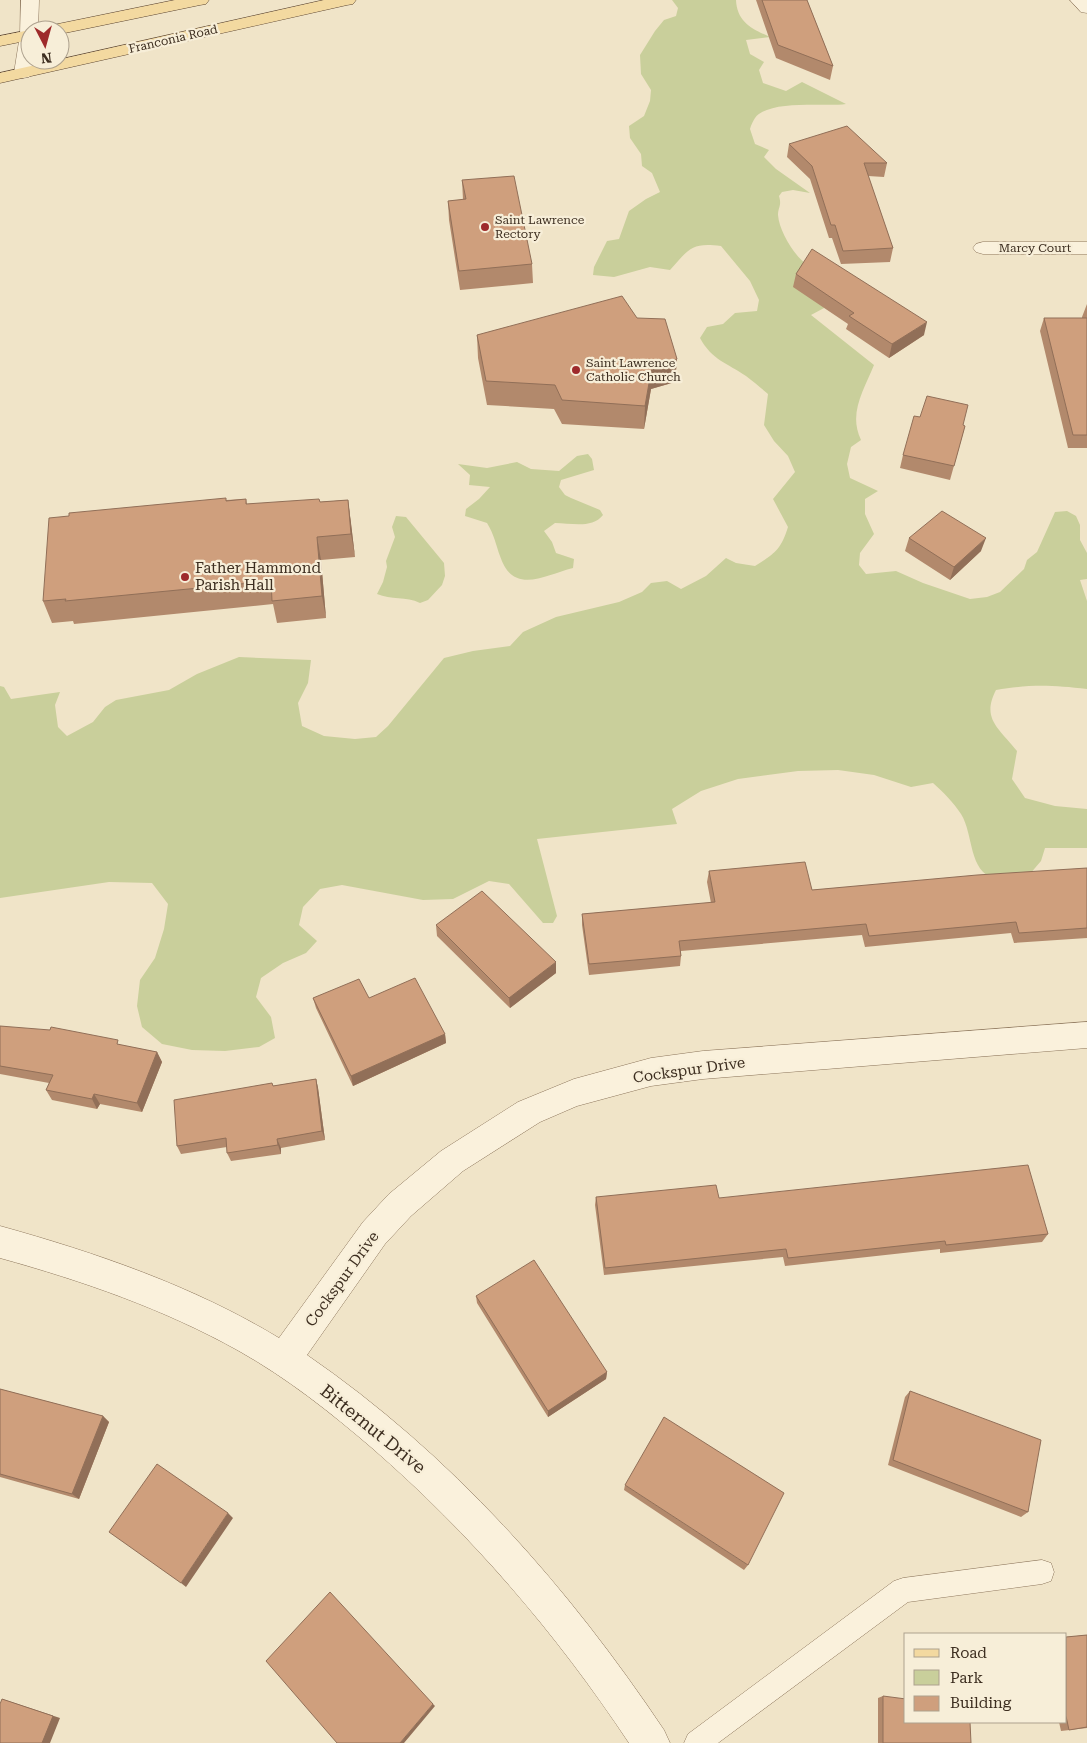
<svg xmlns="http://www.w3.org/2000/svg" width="1087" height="1743" viewBox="0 0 1087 1743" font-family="'Roboto Serif',serif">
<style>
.green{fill:#c9cf9b}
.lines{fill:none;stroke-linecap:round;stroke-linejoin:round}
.lane-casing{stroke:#8d765c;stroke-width:1}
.street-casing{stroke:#8d765c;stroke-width:1}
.primary-casing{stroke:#5b4430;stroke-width:1}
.lane{fill:#faf1dc;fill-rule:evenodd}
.street{fill:#faf1dc;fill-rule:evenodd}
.primary{fill:#f3d9a0;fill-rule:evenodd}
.wall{fill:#b2896c}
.shaded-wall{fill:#916f58}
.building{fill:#cf9f7d;stroke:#916f58}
.poi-dot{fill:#9e2a2b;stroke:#f7eed8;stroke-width:2}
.labels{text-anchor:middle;stroke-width:4.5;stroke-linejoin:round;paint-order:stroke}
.far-street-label{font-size:12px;fill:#3d2e20;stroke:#f7eed8}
.far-poi-label{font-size:12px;fill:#3d2e20;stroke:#f7eed8;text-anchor:start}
.poi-label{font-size:15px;fill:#3d2e20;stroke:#f7eed8;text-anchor:start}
.street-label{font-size:15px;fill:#3d2e20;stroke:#f7eed8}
.near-street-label{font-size:18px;fill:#3d2e20;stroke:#f7eed8}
</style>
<rect width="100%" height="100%" fill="#f0e4c8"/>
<path class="green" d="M672,0H736C737,22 752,29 770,37L746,40L750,54L764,62L759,70L763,83L786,91L802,82L846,104C825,107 769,99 755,118C753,121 751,125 750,129L755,144L769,150L764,157L776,169L810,193L793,190L782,192L779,196C782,206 778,207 778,215C779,230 793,254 805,263C814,270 831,272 842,276C851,279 861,278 867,285L811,315L874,365C864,390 848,413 861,440L851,447L847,464L850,478L878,491L865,499V514L874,534L860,553L859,565L866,574L896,571L923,583L970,599L987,597L1000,592L1024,569L1027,560L1037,552L1055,512L1067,511L1076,516L1080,525V540L1087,553V579L1080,580L1087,601V689C1053,685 1030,684 996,690C981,719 999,728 1017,751L1012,779L1025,798L1055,806L1087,809V848H1045L1041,861L1029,875C1020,876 1004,882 995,879C968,871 974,835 961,814C954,803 943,792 933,783L911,787L874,775L838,770L798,771L738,779L701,791L672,809L677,824L537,839L557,916L553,923H543L509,884L489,881L453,899L423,900L342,885L320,889L303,907L299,925L317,941L306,953L283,963L261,978L256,997L271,1017L275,1038L259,1047L225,1051L192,1050L162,1044L142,1027L137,1006L140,980L155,958L164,929L168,904L152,883L109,882L0,898V686L4,687L11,699L60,692L55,705L58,727L67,736L93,722L105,707L116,700L169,690L197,674L239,657L311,660L308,683L298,703L302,726L324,736L355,739L376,737L388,726L444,658L473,651L510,646L523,632L556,617L619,602L642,592L651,583L667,581L681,589L706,576L726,558L736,563L755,566C774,554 781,550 788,527L773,499L795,472L788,456L774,441L764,425L768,394C761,388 754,382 746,376C727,363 712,360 700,338L707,327L723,324L735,313L757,311L759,300L750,281L721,246C691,242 689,249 670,270L650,267L614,277L593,275L594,267L607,241L619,239L629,211L646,199L660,192L652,173L642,166L641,154L630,138L629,126L644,116L650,101L651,90L641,74L640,55L655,31L664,20L676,16L678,8Z
M588,454L592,459L594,470L561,480L559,487L565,495L571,498L600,510L603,515C592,529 571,523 555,523L544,531L552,542L556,553L574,559L573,568C545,575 513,596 500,556C496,545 494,534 487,523L465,516L466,509L479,499L490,487L469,485L470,475L458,464L487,468L517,462L531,469L559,471L577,456Z
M396,516L406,517L444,563L445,576L442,585L428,600L420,603C406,596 391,600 377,594L383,582L387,567L386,561L395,537L392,527Z"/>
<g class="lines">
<defs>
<path id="lane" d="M1042,1560L1051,1563L1054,1572L1051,1581L1042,1584L908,1602L718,1743H684L688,1734L894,1581L903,1578Z"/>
<path id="street" d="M21,0H39L38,30H30V60H34L32,73L29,77L23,78L17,77L14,73L20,35Z
M1070,0H1087V13L1081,12Z
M983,242H1087V254H983L976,252L973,248L976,244Z
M1087,1022V1048L703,1079L651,1086L577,1106L540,1122L463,1171L411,1216L385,1244L307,1355C451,1454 567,1585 664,1730L670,1743H629C556,1633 471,1534 372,1448C330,1412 287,1378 239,1351C164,1309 83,1281 0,1258V1226C97,1253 193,1286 279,1338L363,1222L389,1194L441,1151L518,1102L574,1079L651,1058L703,1051Z"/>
<path id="primary" d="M175,0H209L206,4L200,5L60,34V30H44L47,26L53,25Z
M324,0H356L353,4L347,5L0,83V73Z
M30,30V40L0,46V36Z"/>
</defs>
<use href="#lane" class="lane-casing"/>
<use href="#street" class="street-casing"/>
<use href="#primary" class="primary-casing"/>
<use href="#lane" class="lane"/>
<use href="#street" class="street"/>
<use href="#primary" class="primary"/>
</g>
<path class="wall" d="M756,0H807L833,66L830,80L776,58Z
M789,144L887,163L884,177L868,176L893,248L890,262L841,264L832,238H829L810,179L787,157Z
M462,180L532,264L533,283L460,290L449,220L448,201L463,200Z
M796,274L924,335L889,358L846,329L848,324L793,287Z
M1087,304V448H1068L1040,331L1044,318H1082V317Z
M637,318L677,359L675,382L651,389L644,429L562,424L554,409L487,405L478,358L477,335Z
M920,417L965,426L950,480L900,468L903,455Z
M246,499L247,504L320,502L348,500L355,557L321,560L326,618L277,623L273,604L74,624L73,621L52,623L43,601L226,500Z
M909,538L981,551L950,580L905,551Z
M1087,868V938L1014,943L1011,933L865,947L862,935L681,951V956L680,966L589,975L582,925V914L711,903L707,882L709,871L812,890Z
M436,925L556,973L510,1008L437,936Z
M313,998H369L445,1034L446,1043L353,1086L316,1008Z
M0,1026L121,1045L157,1052L162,1062L142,1112L100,1104L97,1109L52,1100L46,1090L49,1083L0,1074Z
M316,1079L318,1088L325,1140L281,1148V1154L231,1161L227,1153V1147L181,1154L177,1146L273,1086Z
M596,1197L1048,1234L1042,1242L940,1253V1249L785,1266L783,1257L604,1275L595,1205Z
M476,1296L607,1372L606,1379L548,1417L477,1303Z
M0,1389L103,1416L109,1422L79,1499L0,1477Z
M910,1391L1028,1512L1021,1517L888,1465L905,1397Z
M625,1485L748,1565L744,1570L624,1490Z
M1087,1635V1728L1061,1731L1059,1722H1066V1637Z
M883,1696L971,1743H878V1698Z"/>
<path class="shaded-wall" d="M927,322L924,335L889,358L892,344Z
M677,359L675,382L651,389L644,429L645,406L652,366Z
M348,500L351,523L355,557L351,534Z
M317,537L321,560L326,618L322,596Z
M986,538L981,551L950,580L954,567Z
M556,962V973L510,1008L509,998Z
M445,1034L446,1043L353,1086L351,1076Z
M157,1052L162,1062L142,1112L137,1103Z
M316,1079L318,1088L325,1140L322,1131Z
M94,1094L100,1104L97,1109L92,1099Z
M277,1139L281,1148V1154L278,1145Z
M607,1372L606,1379L548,1417V1411Z
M103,1416L109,1422L79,1499L72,1494Z
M228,1513L233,1518L186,1587L181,1583Z
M2,1699L60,1718L50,1743H42Z
M433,1704L435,1706L404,1743H400Z"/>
<path class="building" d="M762,0H807L833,66L778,45Z
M847,126L887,163H864L893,248L843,251L835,225H831L812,166L789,144Z
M514,176L532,264L459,271L448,201L466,199L462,180Z
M812,249L927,322L892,344L849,316L854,313L796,274Z
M622,296L637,318L665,319L677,359L652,366L645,406L562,400L555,385L486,381L477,335Z
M1044,318H1087V435H1073Z
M927,396L968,405L963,425L965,426L954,466L903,455L914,416L920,417Z
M226,498V501L246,499V504L319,499L320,502L348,500L351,534L317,537L322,596L272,601L271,581L65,601L66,599L43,601L49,518L69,516V513Z
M942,511L986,538L954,567L909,538Z
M805,862L812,890L977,875L1087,868V928L1019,933L1016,922L869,936L866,924L679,941L681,956L589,964L582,914L715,902L709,871Z
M482,891L556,962L509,998L436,925Z
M415,978L445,1034L351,1076L313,998L359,979L369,998Z
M0,1026L50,1030L51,1027L118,1040L117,1044L157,1052L137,1103L94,1094L92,1099L46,1090L53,1075L0,1066Z
M316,1079L322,1131L277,1139L278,1145L227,1153L226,1138L177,1146L174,1100L272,1083L273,1086Z
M1028,1165L1048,1234L946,1245L945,1241L788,1258L786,1249L605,1268L596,1197L716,1185L719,1198Z
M534,1260L607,1372L548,1411L476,1296Z
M0,1389L103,1416L72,1494L0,1474Z
M910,1391L1041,1440L1028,1512L893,1460Z
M664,1417L784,1493L748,1565L625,1485Z
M157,1464L228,1513L181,1583L109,1532Z
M330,1592L433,1704L400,1743H337L266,1661Z
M1087,1635V1727L1069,1730L1066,1716V1637Z
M883,1696L906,1699V1722H970L971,1743H883Z
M2,1699L53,1716L42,1743H0V1704Z"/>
<g class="poi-dot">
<circle cx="485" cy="227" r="5"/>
<circle cx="576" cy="370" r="5"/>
<circle cx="185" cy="577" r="5"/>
</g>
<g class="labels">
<g class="far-street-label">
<text transform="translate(173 39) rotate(-13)" y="4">Franconia Road</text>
<text x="1035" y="252">Marcy Court</text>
</g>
<g class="far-poi-label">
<text x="495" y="224">Saint Lawrence<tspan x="495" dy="14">Rectory</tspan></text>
<text x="586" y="367">Saint Lawrence<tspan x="586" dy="14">Catholic Church</tspan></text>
</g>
<g class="poi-label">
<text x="195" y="573">Father Hammond<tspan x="195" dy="17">Parish Hall</tspan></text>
</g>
<g class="street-label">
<text transform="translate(689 1070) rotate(-8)" y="5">Cockspur Drive</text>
<text transform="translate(342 1279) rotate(-54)" y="5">Cockspur Drive</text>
</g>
<g class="near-street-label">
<text transform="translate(373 1429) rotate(39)" y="6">Bitternut Drive</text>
</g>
</g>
<rect x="904" y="1633" width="162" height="90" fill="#f7eed8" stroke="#ada18e"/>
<rect x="914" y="1649" width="25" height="8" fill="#f3d9a0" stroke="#ada18e"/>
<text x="950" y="1658" font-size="15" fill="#3d2e20">Road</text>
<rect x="914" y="1670" width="25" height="15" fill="#c9cf9b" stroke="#ada18e"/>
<text x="950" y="1683" font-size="15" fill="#3d2e20">Park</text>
<rect x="914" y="1696" width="25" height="15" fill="#cf9f7d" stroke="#ada18e"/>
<text x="950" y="1708" font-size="15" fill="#3d2e20">Building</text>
<g transform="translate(45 45) rotate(174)"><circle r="24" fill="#f7eed8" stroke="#ada18e"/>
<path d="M0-4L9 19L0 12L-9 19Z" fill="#9e2a2b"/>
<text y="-8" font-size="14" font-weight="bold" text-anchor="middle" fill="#3d2e20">N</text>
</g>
</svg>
